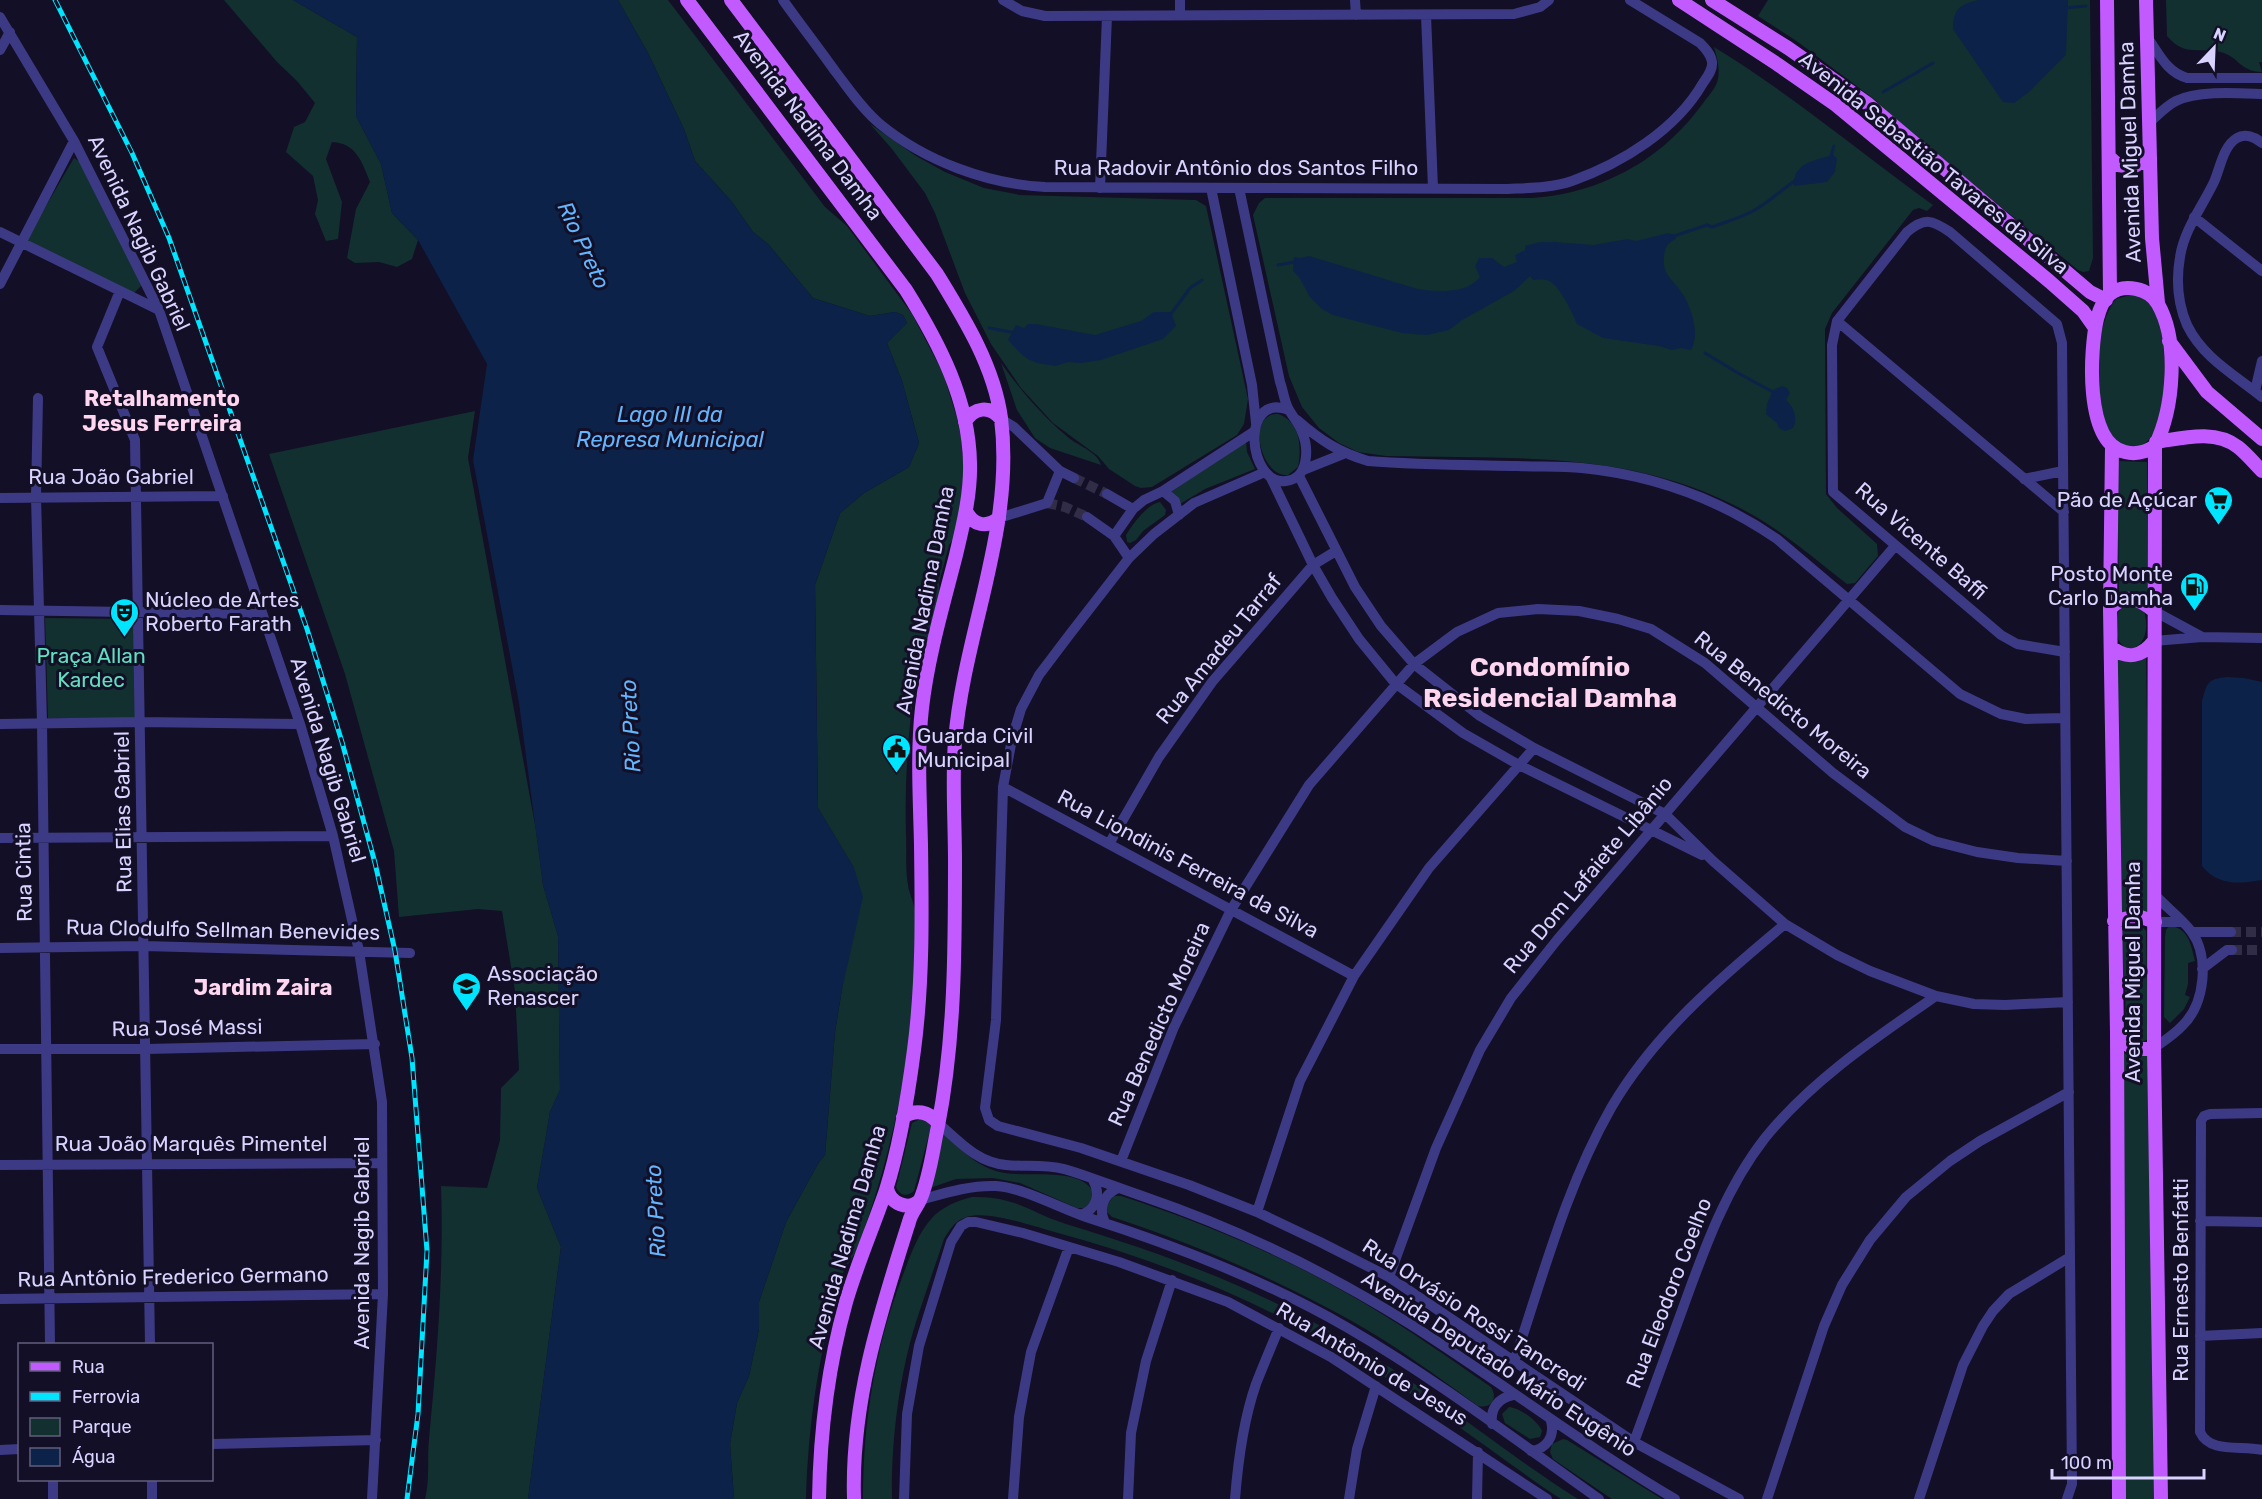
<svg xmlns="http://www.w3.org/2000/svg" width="2262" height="1499" viewBox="0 0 2262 1499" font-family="Rubik,sans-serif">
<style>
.green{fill:#12302f}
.water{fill:#0c2248}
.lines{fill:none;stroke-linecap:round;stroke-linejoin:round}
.stream{stroke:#0c2248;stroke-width:3}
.minor-tunnel{stroke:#312d47;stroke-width:10;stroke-dasharray:10 5;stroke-linecap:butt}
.minor{stroke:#3d3a85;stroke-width:10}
.major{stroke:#c25bff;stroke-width:14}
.rail-casing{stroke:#00e5ff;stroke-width:5}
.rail{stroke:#130f26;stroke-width:3;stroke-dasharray:9;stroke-linecap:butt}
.labels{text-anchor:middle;stroke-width:6;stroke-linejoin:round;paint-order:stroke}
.street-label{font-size:21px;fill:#d9d4ff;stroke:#130f26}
.poi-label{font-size:21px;fill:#d9d4ff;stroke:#130f26;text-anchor:start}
.park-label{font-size:21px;fill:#5fe0c0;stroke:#130f26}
.water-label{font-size:22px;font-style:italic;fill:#62b6ff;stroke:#130f26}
.neighbourhood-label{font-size:22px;font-weight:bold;fill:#ffd6f0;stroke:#130f26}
.district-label{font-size:27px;font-weight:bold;fill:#ffd6f0;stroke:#130f26}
</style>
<rect width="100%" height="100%" fill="#130f26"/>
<path class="green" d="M224,0H293L357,37L356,116L381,164L392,213L418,240L412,259L397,267L379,262L355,263L347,258L356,209L370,182C362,162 356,143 332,142L326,159L342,202L338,239L326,241L315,214L318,200L313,176L286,152L294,127L305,122L315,103L297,81L277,62Z
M618,0H668L825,207L847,226L912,314L943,373L957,418L962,442L964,485L955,537L949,545L939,583L940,597L930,638L922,641C910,706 904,770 906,835C907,851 905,869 908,885C909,894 914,902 915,911C920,957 915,1006 908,1051C898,1118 882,1181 859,1244C855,1257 844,1267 840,1280C819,1350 808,1426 806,1499H734L730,1444L737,1403L749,1376L759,1329V1302L786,1222L819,1162L825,1155L835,1032L842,989L854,868L818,808L815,585L840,513L864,493L909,467L919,443L902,381L887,343L907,323L903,315L895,312L870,316L813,298L768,244L753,232L732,202L695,161L684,129L648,53Z
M1768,0H2090L2093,258L2089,271L2083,272L2078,270L1908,131L1875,100L1798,42L1758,16Z
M2166,0H2262V62H2259L2262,72C2240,71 2240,59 2224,53C2201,45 2186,59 2167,36Z
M1714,47C1791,94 1860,152 1933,205L1927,211L1919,208L1913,210L1832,313L1825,329L1826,494L1837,508L1877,544L1878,556L1855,583L1847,584C1816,560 1785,533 1751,514C1636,449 1513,459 1386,456L1358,452L1339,443L1319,428L1302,407L1289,376L1253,215L1259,203L1265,198H1532C1560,196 1586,190 1612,178C1649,162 1680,135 1704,102C1709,95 1716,88 1718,79C1720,68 1717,57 1714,47Z
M870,124L916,156L945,172L984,188L1020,195L1196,200L1206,206L1248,399L1244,424L1237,435L1152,487L1141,488L1135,486L1109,469L1098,456L1053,423L1021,388L991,344L965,293L935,213L925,193L892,149Z
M74,158L80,162L140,281L141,286L134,293L26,240Z
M2134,294C2154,298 2160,324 2163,342C2166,365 2168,446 2134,447C2129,447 2121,446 2117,442C2099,429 2097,371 2099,350C2100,333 2105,313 2116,299Z
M1001,363C1021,391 1043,417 1070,439C1080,446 1098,453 1101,465L1050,448L1035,438L1017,410Z
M475,411L468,458L536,830L543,885L558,936L560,1090L550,1112L537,1188L561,1247L528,1499H425C430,1480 427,1459 429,1439C437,1356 444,1271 441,1186L487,1188L500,1140L501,1088L519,1070L515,991L502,911L478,909L399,917L394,851L345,674L269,454Z
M1278,414C1300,421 1302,447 1298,467L1288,475C1263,477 1249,426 1269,416C1272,414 1275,414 1278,414Z
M1246,441L1247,452L1255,469L1205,489L1180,504L1171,492Z
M2117,461L2147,462L2148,599H2119Z
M1160,502L1166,510L1165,515L1143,531L1136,540L1130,543L1127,542L1126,535C1133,524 1147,504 1160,502Z
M2130,603L2144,611C2156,652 2115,663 2116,625C2117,613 2118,608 2130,603Z
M45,618L134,619L137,718H48Z
M2116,654L2146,655L2150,914L2119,918Z
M2133,923L2141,925L2146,931L2148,1039L2141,1043L2133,1042L2126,1034L2125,987L2121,972V933L2126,925Z
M2169,926C2188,927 2191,944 2195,961L2188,963V984L2185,995L2190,997L2184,1009L2170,1023L2164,1017L2165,937L2166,930Z
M2123,1053L2134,1057L2150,1054L2155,1499H2125Z
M920,1119L929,1123L931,1127L914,1191C907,1197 900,1196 896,1187L912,1123Z
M943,1134C962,1148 971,1163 996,1171C1023,1180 1076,1164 1094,1192L1092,1202L1084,1208H1077L1020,1183L993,1178L956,1179L930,1188Z
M1114,1196H1121C1205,1223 1288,1258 1364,1303C1408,1329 1449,1358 1491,1387C1498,1398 1492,1409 1478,1406C1437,1376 1395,1345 1350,1320C1274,1278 1194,1244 1112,1217L1107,1212L1106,1206Z
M972,1197C1016,1196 1028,1212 1066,1224C1175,1257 1272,1294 1369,1354C1442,1399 1506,1454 1578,1499H1561C1536,1483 1511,1464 1487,1447C1451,1421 1415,1396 1378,1373C1278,1308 1165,1261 1051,1231C1029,1225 987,1210 966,1217C955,1221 950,1229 944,1239C935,1266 925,1294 916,1322C899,1376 891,1442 892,1499H863C863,1422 875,1347 903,1275C910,1256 918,1233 932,1218C943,1206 957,1201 972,1197Z
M1509,1407C1520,1408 1538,1421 1542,1431L1540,1437L1530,1439L1505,1423L1502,1414Z
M1563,1439L1567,1440L1662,1499H1612L1606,1495L1553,1459L1550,1452L1552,1444Z"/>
<path class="water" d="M293,0H618L648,53L684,129L695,161L732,202L753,232L768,244L813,298L870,316L895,312L903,315L907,323L887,343L902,381L919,443L909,467L864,493L840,513L815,585L818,808L854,868L863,897L842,989L835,1032L825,1155L819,1162L786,1222L759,1302V1329L749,1376L737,1403L730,1444L734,1499H528L561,1247L537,1188L550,1112L560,1090L558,936L543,885L519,703L473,460L487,364L418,240L392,213L381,164L356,116L357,37Z
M1979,0H2068L2066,55L2029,92L2014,103L2003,102L1953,29C1953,9 1960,4 1979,0Z
M1833,155L1837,158L1835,172L1827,182L1794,186C1792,163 1816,160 1833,155Z
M1668,233L1675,235L1676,239C1667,243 1665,247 1664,257C1662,277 1675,280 1684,296C1692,310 1700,335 1691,350L1681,348L1672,350L1659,346L1603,338L1577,324C1573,314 1561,289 1552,283C1546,278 1540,279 1533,280L1530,276L1514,291L1462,320L1449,330L1427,335L1402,333L1333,315L1322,309L1310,297L1299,277L1293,271L1294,257L1301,258L1309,256L1418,289C1438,292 1467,294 1480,277L1475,266L1479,258H1492L1504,267L1517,262L1515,255L1525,250V246L1540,242H1554L1593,245L1628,239L1636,241Z
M1154,312H1171L1176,326L1163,339L1101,360L1081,363L1068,362L1055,366L1037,363L1028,359L1021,354L1008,340L1016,325L1024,328L1028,324H1036L1095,335L1141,321Z
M1782,386L1787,388L1790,393L1786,400C1794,407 1798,418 1793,428L1785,431L1779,428L1777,423L1766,414L1767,404L1773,390Z
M2227,677L2244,678L2262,682V880C2239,884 2218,886 2202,866V701C2207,683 2207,679 2227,677Z"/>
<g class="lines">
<path class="stream" d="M2064,8L2086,6
M1883,92L1933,63
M1831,156L1834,146
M1671,237L1707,225L1712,227C1725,222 1740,218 1753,211C1768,203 1781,190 1796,180
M1278,265L1294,262L1297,263
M1171,314L1190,288L1202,280
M989,328L1016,333
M1705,353L1738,373L1773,392"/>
<path class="minor-tunnel" d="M1074,478L1107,494
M1047,503L1065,507L1087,517
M2231,932H2262
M2232,950H2262"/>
<path class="minor" d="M783,0C800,24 818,47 835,71C849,89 862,109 880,124C925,161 987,184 1045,187L1508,189C1528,188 1552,188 1572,181C1622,163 1676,130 1703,83C1707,77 1713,70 1712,62C1711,54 1705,48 1700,43L1630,0
M1003,0L1022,11L1045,16L1514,14L1540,7L1549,0
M1180,0V15
M1355,0L1356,15
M1426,15L1433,188
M0,17L74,141L159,310L300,724L333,836L359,951L382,1102L383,1294L372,1499
M2147,37C2159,53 2166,72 2187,78H2262
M0,50L10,32
M2150,122C2158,115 2166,106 2176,101C2197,90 2238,93 2262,94
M2262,143C2255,137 2245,133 2237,138C2223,146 2220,169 2214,182C2202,207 2184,230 2180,257C2176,280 2178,304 2187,325C2203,358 2235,375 2262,397
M1100,188L1107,16
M1211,188L1252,385L1256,423
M1239,188L1280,382C1283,390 1284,400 1288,408C1292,416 1299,423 1302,432C1309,448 1309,479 1286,481C1248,486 1239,391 1289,410
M2194,217L2262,271
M0,232L159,310
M0,284L74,141
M120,291L97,347L135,440L150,1344
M1837,321L2064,512
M2255,391L2262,361
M38,398L36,497L42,723L50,1344
M1297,420C1320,440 1338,452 1368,461C1418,465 1468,465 1518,466C1539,467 1561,466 1582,468C1652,475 1719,499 1777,539L1960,694L2001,714L2026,719L2065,718
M1303,470L1343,454
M1060,471L1074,478
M1265,472L1194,503L1154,534L1129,558L1070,634L1039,675L1021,709L1012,739L1003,787L996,1020L985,1108L989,1120L998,1126L1081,1148L1189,1185L1257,1212L1320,1242L1389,1277L1634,1442L1739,1499
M1299,476L1355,587L1381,626L1414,664L1480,716L1534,748L1665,814L1713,861L1785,924L1837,955L1870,971L1936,996L1974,1004L2005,1005L2068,1002
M1271,478L1313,565L1332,598L1359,639L1395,683L1463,733L1519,765L1702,855
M2024,479L2063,471
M1163,491L1175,501L1179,515
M1107,494L1133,509
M0,498L223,496
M1087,517L1114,536L1129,558
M999,518L1047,503L1060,471L1014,427L1001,419
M1114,536L1133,509L1144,500L1163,491L1255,431
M0,610L261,614
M2154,611L2202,637
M2154,641L2202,637L2262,638
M2065,652L2017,644L2001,635L1833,492L1832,345L1837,321L1907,232C1925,217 1932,220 1950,232L2057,324L2062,343L2072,1484L2067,1499
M0,724L141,722L300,724
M1003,787L1354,976
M0,838L333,836
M1109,844L1159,757L1212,682L1313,565L1336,551
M2155,922H2183
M2192,932H2231
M0,948L144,946L410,953
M2202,969L2227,950H2232
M2154,1048C2164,1041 2175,1034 2183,1025C2205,1004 2210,956 2191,931C2181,918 2166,907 2155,895
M0,1049H146L375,1044
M2262,1113L2210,1114L2204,1116L2201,1121L2200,1432C2210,1454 2242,1445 2262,1450
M938,1123C959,1141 976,1162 1006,1165C1025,1167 1045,1164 1064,1169C1091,1177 1118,1188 1145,1197C1238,1229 1327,1272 1410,1324C1500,1381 1583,1445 1675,1499
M1121,1161L1174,1027L1231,910L1309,785L1414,664L1457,632L1498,613L1538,609L1579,611L1618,619L1651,629L1705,663L1833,773L1905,827L1934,841L1977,852L2018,858L2067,861
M0,1165L382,1163
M920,1200C945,1193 970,1185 996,1186C1021,1187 1060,1208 1086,1217C1177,1246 1265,1280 1348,1328C1436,1379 1517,1441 1599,1499
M1257,1212L1300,1081L1354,976L1429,868L1534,748
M1081,1215C1097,1209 1101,1194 1093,1180
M2200,1221L2262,1222
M1105,1223C1098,1208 1103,1195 1118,1188
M1389,1277L1436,1148L1480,1050L1511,998L1557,940L1895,546
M0,1299L383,1294
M2200,1336L2262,1333
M1514,1362C1543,1276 1566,1187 1611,1108C1654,1034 1721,977 1785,924
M1492,1424C1490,1409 1498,1398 1513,1395
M1634,1442C1650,1397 1667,1351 1684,1305C1705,1247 1726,1188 1765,1138C1812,1080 1875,1038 1936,996
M212,1444L376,1440
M0,1450L20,1449
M1531,1451C1547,1449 1555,1436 1551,1421
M53,1480V1499
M152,1480V1499
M904,1499L907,1414L919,1346L951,1242L961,1226L968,1222H976L1023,1233L1119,1262L1228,1302L1331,1357L1547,1499
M1013,1499L1019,1417L1031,1352L1069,1247
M1128,1499L1131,1433L1146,1361L1172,1280
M1235,1499C1238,1461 1243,1421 1256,1384C1263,1366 1271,1347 1279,1328
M1349,1499L1357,1449L1376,1386
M1477,1499L1478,1452
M1767,1499L1824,1326L1842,1285L1870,1240L1906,1197L1950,1161L1980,1141L2069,1092
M1919,1499L1963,1365L1983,1326L1993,1311L2009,1294L2070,1257"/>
<path class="major" d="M687,0L906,290C939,343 969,400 970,463C971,494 963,525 956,555C943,606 928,656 922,708C917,753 920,799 921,845C922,913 923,982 914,1050C908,1096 900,1146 886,1190C873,1228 857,1264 846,1302C828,1366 820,1432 819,1499
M731,0L937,274C964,318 994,366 1001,418C1015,529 964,632 955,741C952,781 955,822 955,861C955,950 955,1039 938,1126C933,1149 930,1177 920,1200C917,1207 911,1213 909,1222C880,1313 851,1402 854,1499
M1679,0L1777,64L1836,105L2049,281L2083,311L2095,328
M1712,0L1788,48L1868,104L2090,292L2106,300
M2107,0L2110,294
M2146,0L2152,238L2158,303
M2109,157L2118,165L2133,167L2150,157
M2169,341L2207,392L2262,439
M965,422C974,407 990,405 1001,419
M2156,442C2183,438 2215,429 2238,447C2247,454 2254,463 2262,471
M2155,446C2146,452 2136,455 2125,452C2084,443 2090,349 2097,319C2099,311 2103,300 2110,294C2124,283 2149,288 2158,304C2179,341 2174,408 2155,446L2154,1048L2161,1499
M2112,447L2110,609L2117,1033L2119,1499
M966,511C973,526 987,528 999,518
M2110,609C2124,592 2140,599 2154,611
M2111,647C2127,660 2142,657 2154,641
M2114,921L2138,916L2155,922
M2117,1033C2128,1049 2136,1051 2154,1048
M903,1117C916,1109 928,1111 938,1123
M887,1188C889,1203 909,1212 920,1200"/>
<defs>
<path id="rail" d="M55,0L132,153L169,238L307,629L342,742L375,863L395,951L412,1058L427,1251L418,1414L407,1499"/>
</defs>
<use href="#rail" class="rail-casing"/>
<use href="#rail" class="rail"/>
</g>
<defs>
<symbol id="supermarket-pin" viewBox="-11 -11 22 30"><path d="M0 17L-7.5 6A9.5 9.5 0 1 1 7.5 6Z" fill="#00e5ff" stroke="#130f26"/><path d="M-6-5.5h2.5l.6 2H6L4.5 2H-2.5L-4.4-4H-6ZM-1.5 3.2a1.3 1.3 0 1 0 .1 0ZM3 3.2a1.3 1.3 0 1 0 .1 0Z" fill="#111"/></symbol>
<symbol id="fuel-pin" viewBox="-11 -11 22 30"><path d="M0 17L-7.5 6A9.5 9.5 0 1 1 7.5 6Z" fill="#00e5ff" stroke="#130f26"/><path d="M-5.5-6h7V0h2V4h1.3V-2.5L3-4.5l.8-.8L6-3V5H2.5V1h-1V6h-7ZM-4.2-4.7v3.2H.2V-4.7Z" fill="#111"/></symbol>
<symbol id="theatre-pin" viewBox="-11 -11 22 30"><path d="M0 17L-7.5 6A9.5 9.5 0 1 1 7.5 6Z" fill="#00e5ff" stroke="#130f26"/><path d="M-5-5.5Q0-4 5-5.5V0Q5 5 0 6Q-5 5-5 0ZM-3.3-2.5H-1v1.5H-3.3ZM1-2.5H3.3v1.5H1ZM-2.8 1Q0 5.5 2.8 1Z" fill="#111"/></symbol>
<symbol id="civic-pin" viewBox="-11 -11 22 30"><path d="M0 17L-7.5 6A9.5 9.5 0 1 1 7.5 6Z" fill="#00e5ff" stroke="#130f26"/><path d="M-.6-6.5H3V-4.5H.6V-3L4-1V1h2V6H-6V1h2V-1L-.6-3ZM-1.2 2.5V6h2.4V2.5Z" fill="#111"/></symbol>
<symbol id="school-pin" viewBox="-11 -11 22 30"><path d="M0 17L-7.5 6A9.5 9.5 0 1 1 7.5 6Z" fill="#00e5ff" stroke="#130f26"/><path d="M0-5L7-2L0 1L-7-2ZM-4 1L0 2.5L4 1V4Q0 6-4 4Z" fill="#111"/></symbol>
</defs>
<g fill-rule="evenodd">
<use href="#supermarket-pin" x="2202" y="484" width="33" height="45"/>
<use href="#fuel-pin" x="2178" y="570" width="33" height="45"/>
<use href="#theatre-pin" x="108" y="596" width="33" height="45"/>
<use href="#civic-pin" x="880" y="732" width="33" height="45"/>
<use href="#school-pin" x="450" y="970" width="33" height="45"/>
</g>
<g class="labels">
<g class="street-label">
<text transform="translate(808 125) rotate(53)" y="7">Avenida Nadima Damha</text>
<text transform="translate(2130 152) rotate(-92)" y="7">Avenida Miguel Damha</text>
<text transform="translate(1934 163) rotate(39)" y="7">Avenida Sebastião Tavares da Silva</text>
<text x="1236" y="175">Rua Radovir Antônio dos Santos Filho</text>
<text transform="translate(139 233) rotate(65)" y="7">Avenida Nagib Gabriel</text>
<text x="111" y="484">Rua João Gabriel</text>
<text transform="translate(1921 541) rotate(41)" y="7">Rua Vicente Baffi</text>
<text transform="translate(925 600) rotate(-79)" y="7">Avenida Nadima Damha</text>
<text transform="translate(1219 649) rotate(-51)" y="7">Rua Amadeu Tarraf</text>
<text transform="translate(1783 705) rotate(39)" y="7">Rua Benedicto Moreira</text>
<text transform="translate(328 760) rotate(73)" y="7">Avenida Nagib Gabriel</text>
<text transform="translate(123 812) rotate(-91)" y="7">Rua Elias Gabriel</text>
<text transform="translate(1188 864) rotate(28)" y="7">Rua Liondinis Ferreira da Silva</text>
<text transform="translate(24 872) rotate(-91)" y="7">Rua Cintia</text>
<text transform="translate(1588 875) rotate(-50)" y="7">Rua Dom Lafaiete Libânio</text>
<text transform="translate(223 930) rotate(1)" y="7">Rua Clodulfo Sellman Benevides</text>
<text transform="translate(2133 972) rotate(-90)" y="7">Avenida Miguel Damha</text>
<text transform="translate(1159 1024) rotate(-66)" y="7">Rua Benedicto Moreira</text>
<text transform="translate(187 1028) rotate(-1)" y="7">Rua José Massi</text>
<text x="191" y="1151">Rua João Marquês Pimentel</text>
<text transform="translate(847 1237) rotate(-74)" y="7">Avenida Nadima Damha</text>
<text transform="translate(362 1243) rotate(-90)" y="7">Avenida Nagib Gabriel</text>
<text transform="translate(173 1277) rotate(-1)" y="7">Rua Antônio Frederico Germano</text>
<text transform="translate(2181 1280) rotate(-90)" y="7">Rua Ernesto Benfatti</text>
<text transform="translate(1669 1293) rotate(-69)" y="7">Rua Eleodoro Coelho</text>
<text transform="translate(1474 1315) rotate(33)" y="7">Rua Orvásio Rossi Tancredi</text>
<text transform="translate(1372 1364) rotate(31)" y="7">Rua Antômio de Jesus</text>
<text transform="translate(1499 1364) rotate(33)" y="7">Avenida Deputado Mário Eugênio</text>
</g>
<g class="poi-label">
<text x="2197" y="507" text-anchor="end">Pão de Açúcar</text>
<text x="2173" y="581" text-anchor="end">Posto Monte<tspan x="2173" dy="24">Carlo Damha</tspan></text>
<text x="145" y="607">Núcleo de Artes<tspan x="145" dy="24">Roberto Farath</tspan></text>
<text x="917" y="743">Guarda Civil<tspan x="917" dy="24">Municipal</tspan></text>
<text x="487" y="981">Associação<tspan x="487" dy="24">Renascer</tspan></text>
</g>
<g class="park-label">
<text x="91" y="663">Praça Allan<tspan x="91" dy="24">Kardec</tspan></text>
</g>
<g class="water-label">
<text transform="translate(584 245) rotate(65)" y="8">Rio Preto</text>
<text x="670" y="422">Lago III da<tspan x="670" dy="25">Represa Municipal</tspan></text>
<text transform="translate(630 726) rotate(-93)" y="8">Rio Preto</text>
<text transform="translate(655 1211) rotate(-93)" y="8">Rio Preto</text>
</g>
<g class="neighbourhood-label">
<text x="162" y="406">Retalhamento<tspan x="162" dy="25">Jesus Ferreira</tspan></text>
<text x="263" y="995">Jardim Zaira</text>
</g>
<g class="district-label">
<text x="1550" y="676">Condomínio<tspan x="1550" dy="31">Residencial Damha</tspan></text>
</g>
</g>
<rect x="18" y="1343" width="195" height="138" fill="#130f26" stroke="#625e7d" stroke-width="1.5"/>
<rect x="30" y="1362" width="30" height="9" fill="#c25bff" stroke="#625e7d" stroke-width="1.5"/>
<text x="72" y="1373" font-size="18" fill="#d9d4ff">Rua</text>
<rect x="30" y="1392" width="30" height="9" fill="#00e5ff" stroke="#625e7d" stroke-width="1.5"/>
<text x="72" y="1403" font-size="18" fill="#d9d4ff">Ferrovia</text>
<rect x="30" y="1418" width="30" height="18" fill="#12302f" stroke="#625e7d" stroke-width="1.5"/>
<text x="72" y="1433" font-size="18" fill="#d9d4ff">Parque</text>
<rect x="30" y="1448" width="30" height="18" fill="#0c2248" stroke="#625e7d" stroke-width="1.5"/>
<text x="72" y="1463" font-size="18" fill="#d9d4ff">Água</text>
<g transform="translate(2214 48) rotate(23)" stroke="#130f26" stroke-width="4.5" paint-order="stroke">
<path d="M0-4.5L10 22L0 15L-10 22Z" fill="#d9d4ff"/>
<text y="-9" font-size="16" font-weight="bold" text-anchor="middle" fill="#d9d4ff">N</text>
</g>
<path d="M2052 1469v9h152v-9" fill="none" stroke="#d9d4ff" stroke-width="3"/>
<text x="2061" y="1469" font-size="18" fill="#d9d4ff" stroke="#130f26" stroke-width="4.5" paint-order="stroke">100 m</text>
</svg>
